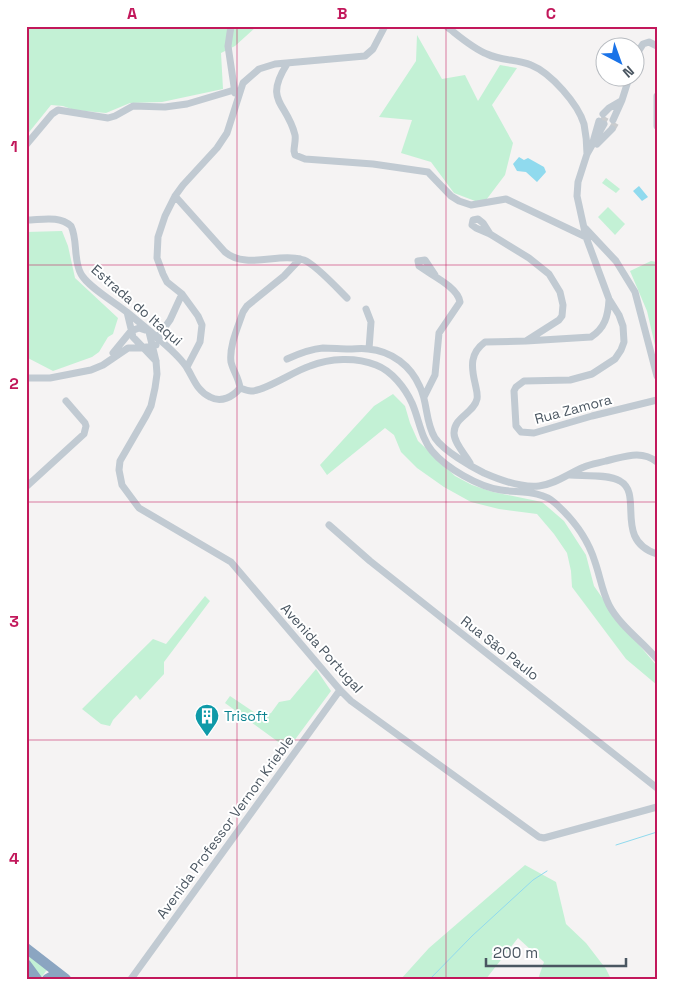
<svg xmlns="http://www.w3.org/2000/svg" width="683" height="1005" viewBox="0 0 683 1005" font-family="'Space Grotesk',sans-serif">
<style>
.green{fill:#c3f1d5}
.water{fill:#90daee}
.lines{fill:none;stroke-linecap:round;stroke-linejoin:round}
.stream{stroke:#90daee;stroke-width:1}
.minor-tunnel{stroke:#caccce;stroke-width:7;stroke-dasharray:7 3.5;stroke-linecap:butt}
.minor{stroke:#c1cad2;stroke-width:7}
.highway{stroke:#8ba5c1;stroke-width:10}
.grid{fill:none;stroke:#c2185b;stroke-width:1;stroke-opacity:0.55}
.labels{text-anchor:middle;stroke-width:4;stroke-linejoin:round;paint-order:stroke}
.street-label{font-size:14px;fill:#4a5661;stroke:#fff}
.culture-label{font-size:14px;fill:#0d838f;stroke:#fff;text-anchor:start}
.neatline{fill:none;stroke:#c2185b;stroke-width:2}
.grid-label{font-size:16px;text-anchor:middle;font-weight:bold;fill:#c2185b}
</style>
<rect width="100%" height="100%" fill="#f5f3f3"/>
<path class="green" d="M26,26H257L235,46L221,53L223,89L162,102L130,103L106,113L74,110L63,106L51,105L26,136Z
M417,35L442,79L465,75L478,101L500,65L517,68L492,105L513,143L505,175L483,204L454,193L431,162L401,153L412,120L379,117L416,61Z
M606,178L620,189L616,193L602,183Z
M608,207L625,224L615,235L598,217Z
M62,231L68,246L75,278L118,318L113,334L108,337L99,352L92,357L53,371L26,357V232Z
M651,261L657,262V354L647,311L630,271Z
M393,394L405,406L410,423L418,441L455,476L472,485L493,492L542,502L564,521L586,555L594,586L617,619L657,666V685L626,659L572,587L571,571L567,553L554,534L537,514L499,509L471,502L444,487L417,468L401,452L394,435L385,428L327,475L320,465L374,406Z
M205,596L210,601L164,662V674L140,700L136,695L113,720L110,726L101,724L82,709L153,639L166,644Z
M316,669L331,691L288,749L225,703L230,696L261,717L271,713L279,702L290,700Z
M525,865L556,882L566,924L586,943L606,969L611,979H538L544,962L518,938L486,979H401L429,948Z
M26,953L50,969L46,971L41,978L26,961Z"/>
<path class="water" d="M519,157L524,160L528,158L544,167L546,172L537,182L526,172L517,171L513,164Z
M639,186L648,197L642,201L633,191Z"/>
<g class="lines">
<path class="stream" d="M616,845L657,832
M430,979L472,936L533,880L547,871"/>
<path class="minor-tunnel" d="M602,123L606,116
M612,129L616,122"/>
<path class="minor" d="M231,26L228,46L235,93
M446,26C459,36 472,48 487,54C501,61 517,59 531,65C551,73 578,104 584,124C586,134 587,144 587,154
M636,55L643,44L649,42L657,46
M287,64C263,102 287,102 295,135C296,140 294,146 294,151L295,155L305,159L373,164L428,172L451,196L459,201L471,205L506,199L586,237
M657,96V126
M603,114L609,108L621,101
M613,120L622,100L629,78
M604,124L587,154L578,182L577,196L586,237L609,299L619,315L623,326L624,342L621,350L615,359L592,374L570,380L524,381L516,387L514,391L516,426L521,432L534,433L592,416L657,400
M593,142L599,121
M597,144L612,129
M26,145L52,114L58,110L108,118L115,116L133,106L165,107L187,104L234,90
M175,196L225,252C247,270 278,252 304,260C315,264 338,289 347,298
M26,220C41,220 59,215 71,226C78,240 73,260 81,274C88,287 116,303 128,313C139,322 150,331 160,340C169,348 181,358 187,368C194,379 197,391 210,397C221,403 233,397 240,388
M585,228L616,261L635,292L657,376
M366,309L371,322L369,349
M127,312L133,337L156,361
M149,332L156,361L157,374L155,388L151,406L146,416L120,461L119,470L122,485L139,508L231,562L340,690L351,701L539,837L544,838L657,807
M157,338L170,320L182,294
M526,341L591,337C605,328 608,316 609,300
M113,353L131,331L139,328L145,330
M287,359C298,354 310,349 323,348C332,348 341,349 349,349C356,349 362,348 368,349C392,351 411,366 420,387C428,403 425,422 435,438C444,451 470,466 484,473C500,480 522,488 539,486C556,484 569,473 584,467C591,464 599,463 606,461C624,457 641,449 657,462
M187,367L200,342L202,325L198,316L182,294L167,282L163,274L157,258L158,237L165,216L175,196L183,185L217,148L227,133L243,83L259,69L275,64L365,56L373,49L385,26
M26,378H50L91,370L103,365L128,348H142L156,345
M240,388C243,389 247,391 251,391C265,391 294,371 310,366C330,358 356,357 376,365C392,371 405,388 412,403C419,419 421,438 432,451C446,468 479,487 501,490C518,493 541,490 555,503C573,519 588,539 595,562C600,576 602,591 609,605C620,626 642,641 657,659
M240,388C239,378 233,371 231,362C229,346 238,327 243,312L247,306L284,276L300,259
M424,397L435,375L439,333L460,302C458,287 431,275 419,266L418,261L425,260L435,275
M470,463C465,454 454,443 454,433C454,417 474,413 477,399C478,394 476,388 475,383C471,366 470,353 485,342L526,341L559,320L562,316L563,305L560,292L549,274L529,258L490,234L476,228L472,225L473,220L478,219L483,223L490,234
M570,475C583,476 609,474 620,481C644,494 613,540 657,554
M26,487L84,434L86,426L85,423L66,401
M329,525L370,561L657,788
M131,979L340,690"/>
<path class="highway" d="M26,948L66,979
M26,964L37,979
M47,979L54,975L62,977"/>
</g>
<path class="grid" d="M237,26V979M446,26V979M26,265H657M26,502H657M26,740H657"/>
<defs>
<symbol id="building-pin" viewBox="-11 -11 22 30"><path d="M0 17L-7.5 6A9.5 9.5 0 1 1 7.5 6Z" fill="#0f9aa8" stroke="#fff"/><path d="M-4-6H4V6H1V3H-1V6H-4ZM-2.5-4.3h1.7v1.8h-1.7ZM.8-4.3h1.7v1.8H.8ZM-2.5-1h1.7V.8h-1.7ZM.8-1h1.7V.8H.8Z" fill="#fff"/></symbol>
</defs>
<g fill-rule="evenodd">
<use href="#building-pin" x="193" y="702" width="28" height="38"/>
</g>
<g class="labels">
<g class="street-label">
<text transform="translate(137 305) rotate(41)" y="5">Estrada do Itaqui</text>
<text transform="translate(573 409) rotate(-15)" y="5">Rua Zamora</text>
<text transform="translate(322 648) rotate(48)" y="5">Avenida Portugal</text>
<text transform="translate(500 648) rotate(38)" y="5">Rua São Paulo</text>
<text transform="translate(225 827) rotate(-54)" y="5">Avenida Professor Vernon Krieble</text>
</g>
<g class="culture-label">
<text x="224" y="721">Trisoft</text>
</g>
</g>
<rect width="683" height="1005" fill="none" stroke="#ffffff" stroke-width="55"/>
<g transform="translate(620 62) rotate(139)"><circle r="24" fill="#ffffff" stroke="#b7bbc0"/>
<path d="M0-4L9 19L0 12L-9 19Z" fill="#1a73e8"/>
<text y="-8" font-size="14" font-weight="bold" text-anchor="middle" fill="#4a5661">N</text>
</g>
<path d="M486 958v8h140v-8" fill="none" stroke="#4a5661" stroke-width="2.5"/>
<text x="493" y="958" font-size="15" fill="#4a5661" stroke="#ffffff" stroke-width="4" paint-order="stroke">200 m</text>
<rect x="28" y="28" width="628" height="950" class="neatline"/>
<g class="grid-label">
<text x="132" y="19">A</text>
<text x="342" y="19">B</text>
<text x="551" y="19">C</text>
<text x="14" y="152">1</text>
<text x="14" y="389">2</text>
<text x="14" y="627">3</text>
<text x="14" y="864">4</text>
</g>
</svg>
